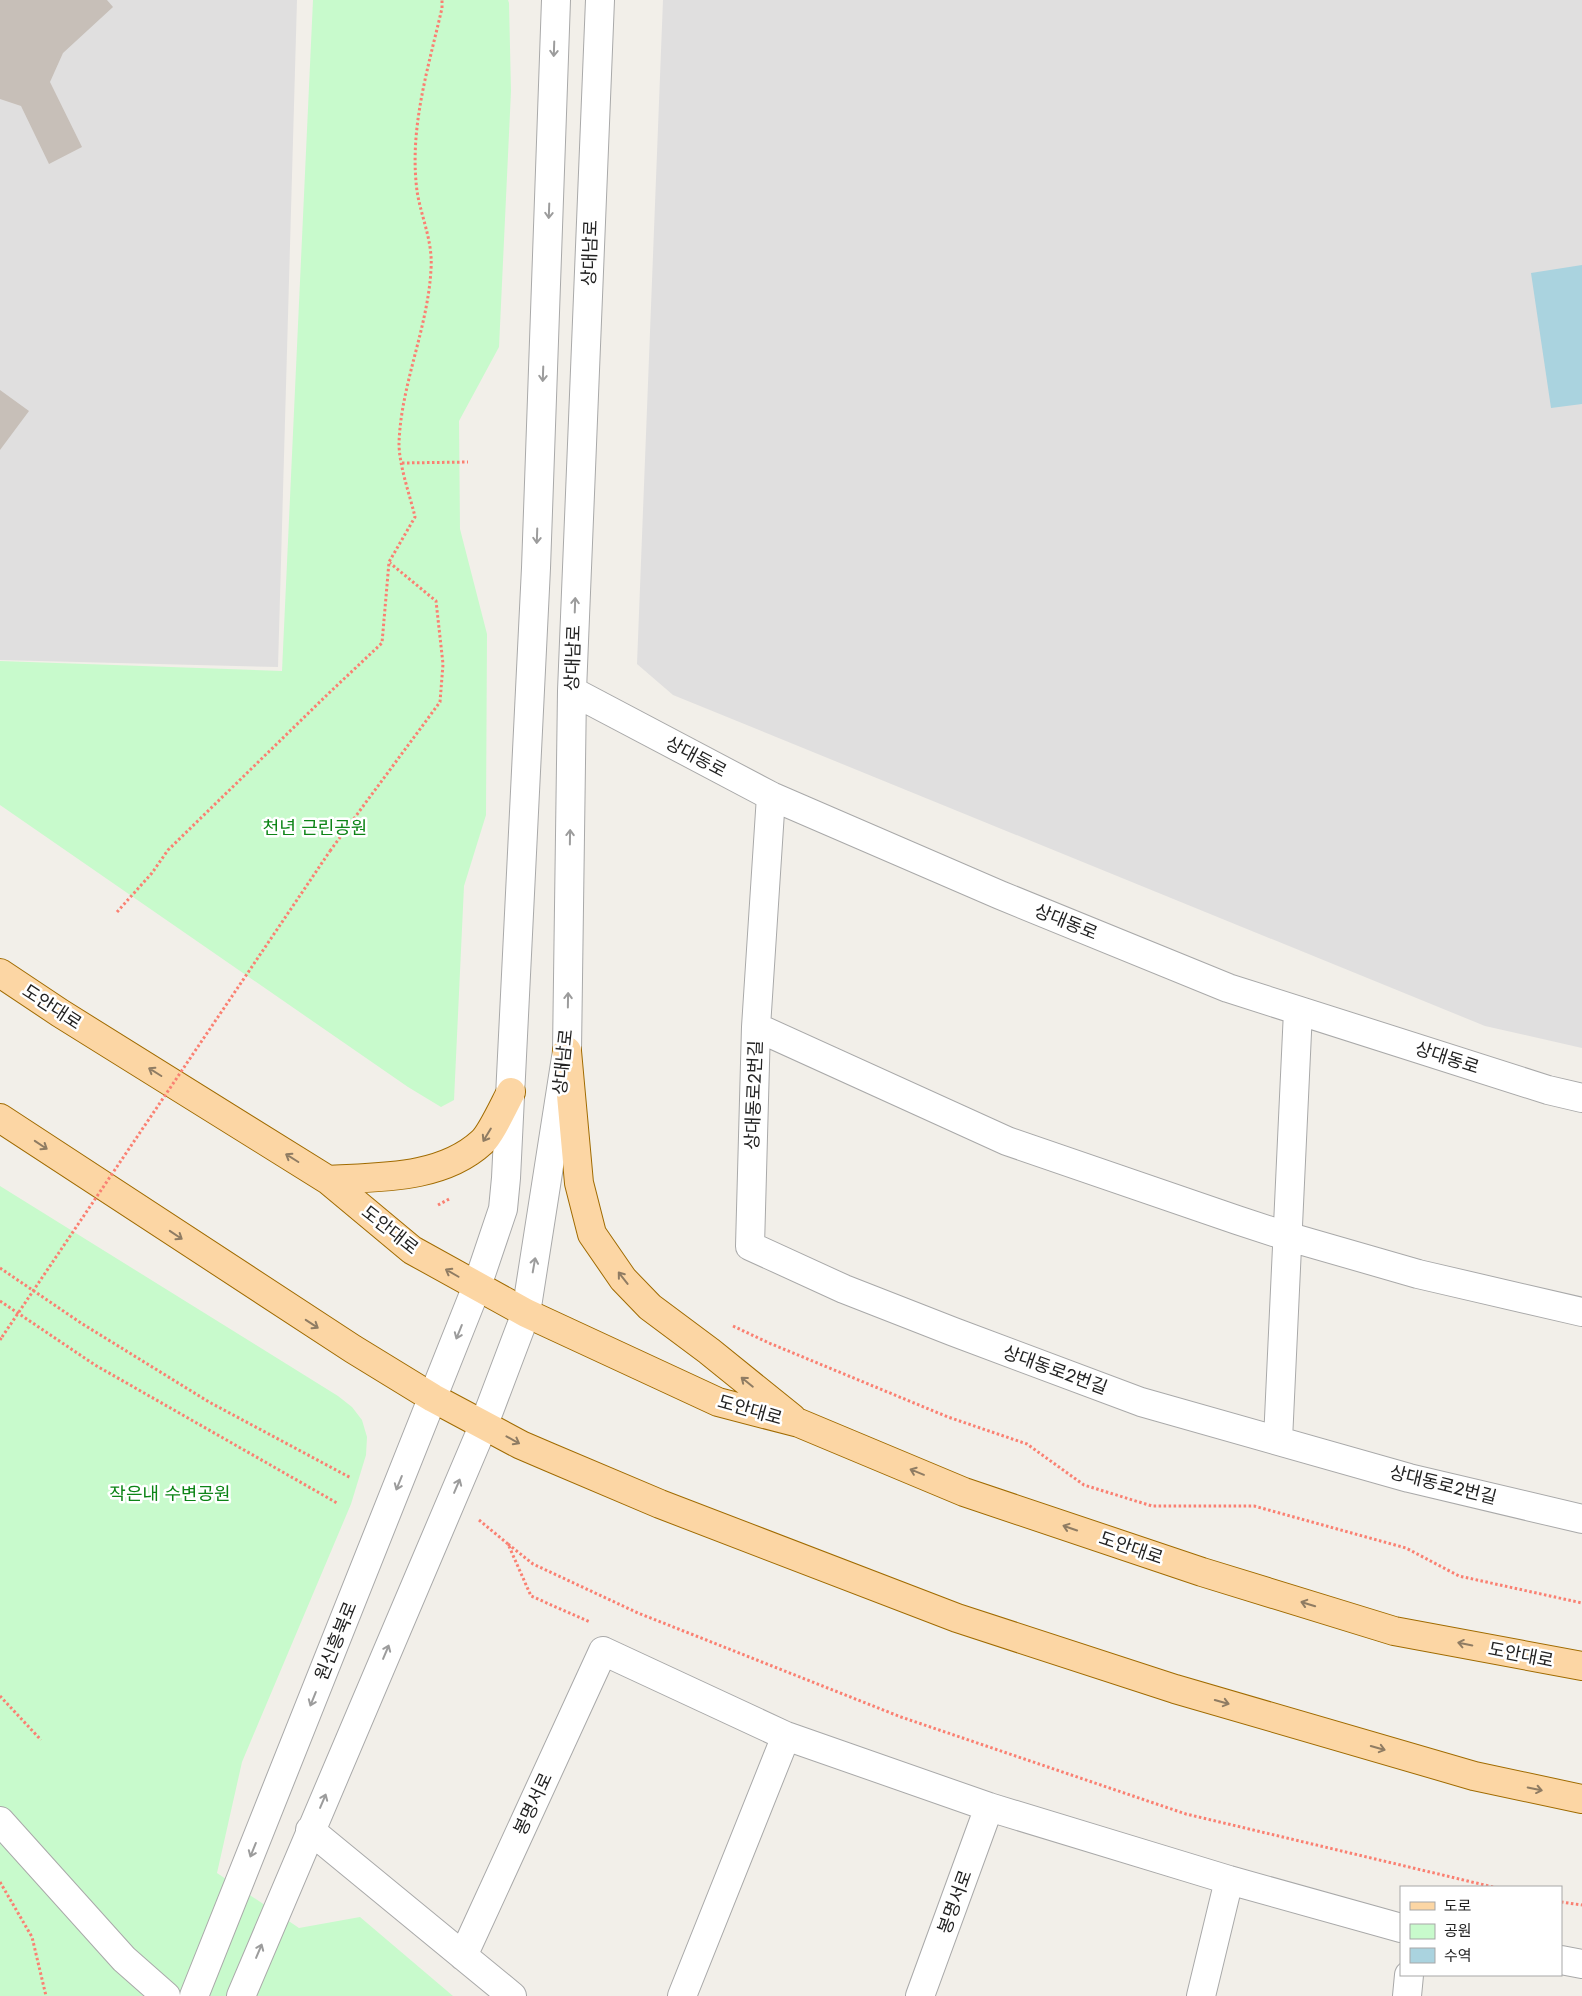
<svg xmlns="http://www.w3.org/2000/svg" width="1582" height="1996" font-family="Jost,'Noto Sans KR',sans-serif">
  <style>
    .residential { fill: #e0dfdf }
    .park { fill: #c8facc }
    .water { fill: #aad3df }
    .building { fill: #c7bfb8 }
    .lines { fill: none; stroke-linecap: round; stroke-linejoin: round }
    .minor-casing { stroke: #a9a9a9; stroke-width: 30 }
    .major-casing { stroke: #a06b00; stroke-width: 30 }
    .path { stroke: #fa8072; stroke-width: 3; stroke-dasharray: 2.5 2.5; stroke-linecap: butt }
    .minor { stroke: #fff; stroke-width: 28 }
    .major { stroke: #fcd6a4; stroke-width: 28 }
    .path-bridge { stroke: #fa8072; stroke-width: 3; stroke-dasharray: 2.5 2.5; stroke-linecap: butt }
    .oneway { stroke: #9c9c9c }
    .oneway2 { stroke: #8f7c63 }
    .labels { text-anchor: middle; stroke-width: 5; stroke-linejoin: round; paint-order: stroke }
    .street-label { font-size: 18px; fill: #222; stroke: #fff }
    .park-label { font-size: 18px; fill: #0c8416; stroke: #fff }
  </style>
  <rect width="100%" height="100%" fill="#f2efe9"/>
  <path class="residential" d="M0,0H297L278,667L0,660Z
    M663,0H1582V1048L1485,1026L673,695L637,664Z"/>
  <path class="park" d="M313,0H508L509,3L511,91L499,347L459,421L460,529L487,634L486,815L464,886L454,1100L441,1107L408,1087L0,805V661L282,671Z
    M0,1186L338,1396L352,1407L362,1420L367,1437L366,1455L351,1504L242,1762L217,1873L299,1928L360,1917L453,1996H0Z"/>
  <path class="water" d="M1582,265V404L1551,408L1531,273Z"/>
  <path class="building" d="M0,0H107L113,7L63,53L50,82L82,147L49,164L21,106L0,99Z
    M0,390L29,411L0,450Z"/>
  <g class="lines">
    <defs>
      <path id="minor" d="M572,691L771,796L1000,895L1228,988L1548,1090L1582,1098
        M771,796L756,1027L750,1246L844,1289L954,1332L1141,1402L1409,1478L1582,1519
        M756,1027L1007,1141L1237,1220L1286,1236L1418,1274L1582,1312
        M1278,1440L1298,1011
        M0,1821L124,1959L166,1996
        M310,1830L512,1996
        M463,1956L603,1651L786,1736L989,1807L1229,1880L1401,1928
        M1561,1960L1582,1964
        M194,1996L477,1286L503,1209L506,1178L536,568L556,0
        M241,1996L484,1424L526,1313L567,1051L572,691L600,0
        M682,1996L786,1736
        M920,1996L989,1807
        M1201,1996L1229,1880
        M1407,1996L1409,1975"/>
      <path id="major" d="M0,973L60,1013L328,1180L412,1250L526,1313L718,1402L799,1423L964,1492L1202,1572L1394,1631L1582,1666
        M567,1051L579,1183L592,1234L623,1279L650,1307L709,1351L792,1418
        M0,1118L353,1349L433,1398L521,1445L549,1457L660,1504L957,1618L1175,1689L1474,1776L1582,1799
        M328,1180C380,1177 442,1179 482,1142C491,1134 504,1105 511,1092"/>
    </defs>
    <use href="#minor" class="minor-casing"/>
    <use href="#major" class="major-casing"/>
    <path class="path" d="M402,463L468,462
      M330,851L440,702L443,664L436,601L390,563
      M117,912L152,873L168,850L329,693L382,643L389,562L415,517C410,495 399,466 399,443C401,384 428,328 431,269C433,241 421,217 417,191C409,128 428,69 442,8V0
      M438,1205L451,1198
      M0,1268L81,1323L209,1402L351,1478
      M0,1301L95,1365L337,1503
      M733,1326L769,1343L948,1417L1027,1444L1084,1485L1152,1506H1254L1406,1548L1459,1576L1582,1603
      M0,1340L2,1337
      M479,1520L508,1544L531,1596L590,1622
      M508,1544L533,1564L638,1613L901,1717L1186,1814L1493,1887
      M0,1696L41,1740
      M0,1882L32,1937L46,1996
      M1561,1902L1582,1905"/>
    <use href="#minor" class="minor"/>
    <use href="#major" class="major"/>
    <path class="path-bridge" d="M2,1337L330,851"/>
  </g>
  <defs><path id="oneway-shaft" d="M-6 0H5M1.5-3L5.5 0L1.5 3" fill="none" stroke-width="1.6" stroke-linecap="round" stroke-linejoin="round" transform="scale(1.25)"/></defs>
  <g class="oneway">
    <use href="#oneway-shaft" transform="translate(554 49) rotate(92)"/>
    <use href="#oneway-shaft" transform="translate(549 211) rotate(92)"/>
    <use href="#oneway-shaft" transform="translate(543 374) rotate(92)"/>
    <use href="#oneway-shaft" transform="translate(537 536) rotate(92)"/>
    <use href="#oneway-shaft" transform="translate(575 605) rotate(-88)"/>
    <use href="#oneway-shaft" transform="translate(570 837) rotate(-89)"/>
    <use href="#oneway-shaft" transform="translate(568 1000) rotate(-89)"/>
    <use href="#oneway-shaft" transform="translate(534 1265) rotate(-80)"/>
    <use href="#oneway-shaft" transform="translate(459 1332) rotate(112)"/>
    <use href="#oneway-shaft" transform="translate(399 1483) rotate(112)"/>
    <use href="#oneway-shaft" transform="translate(457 1486) rotate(-67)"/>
    <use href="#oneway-shaft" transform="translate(386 1652) rotate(-67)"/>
    <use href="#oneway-shaft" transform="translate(313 1699) rotate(112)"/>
    <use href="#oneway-shaft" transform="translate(323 1801) rotate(-67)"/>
    <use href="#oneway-shaft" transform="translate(253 1850) rotate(112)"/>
    <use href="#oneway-shaft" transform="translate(259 1951) rotate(-67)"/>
  </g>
  <g class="oneway2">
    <use href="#oneway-shaft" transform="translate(155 1072) rotate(-148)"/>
    <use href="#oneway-shaft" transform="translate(487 1135) rotate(121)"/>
    <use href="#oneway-shaft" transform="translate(41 1145) rotate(34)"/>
    <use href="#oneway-shaft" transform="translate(292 1158) rotate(-148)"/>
    <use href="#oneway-shaft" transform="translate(176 1235) rotate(34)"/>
    <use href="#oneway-shaft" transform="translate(452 1273) rotate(-150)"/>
    <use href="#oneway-shaft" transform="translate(623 1278) rotate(-128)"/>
    <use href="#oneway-shaft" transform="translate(312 1324) rotate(33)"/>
    <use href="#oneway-shaft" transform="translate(747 1382) rotate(-141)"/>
    <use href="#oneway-shaft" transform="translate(513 1440) rotate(29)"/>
    <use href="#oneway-shaft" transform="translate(917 1472) rotate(-158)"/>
    <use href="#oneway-shaft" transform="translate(1070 1528) rotate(-161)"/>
    <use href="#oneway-shaft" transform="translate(1308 1604) rotate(-163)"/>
    <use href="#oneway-shaft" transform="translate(1465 1644) rotate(-169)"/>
    <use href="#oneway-shaft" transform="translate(1222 1702) rotate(16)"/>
    <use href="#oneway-shaft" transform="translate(1378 1748) rotate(16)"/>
    <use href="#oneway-shaft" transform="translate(1535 1789) rotate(12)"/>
  </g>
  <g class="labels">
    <g class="street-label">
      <text transform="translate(590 253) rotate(-88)" y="6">상대남로</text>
      <text transform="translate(573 658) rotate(-88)" y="6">상대남로</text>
      <text transform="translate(696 757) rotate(28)" y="6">상대동로</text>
      <text transform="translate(1066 922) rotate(22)" y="6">상대동로</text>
      <text transform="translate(52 1007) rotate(33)" y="6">도안대로</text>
      <text transform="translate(1447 1058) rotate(18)" y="6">상대동로</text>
      <text transform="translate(563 1062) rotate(-84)" y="6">상대남로</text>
      <text transform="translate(754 1095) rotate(-88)" y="6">상대동로2번길</text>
      <text transform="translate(390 1230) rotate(38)" y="6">도안대로</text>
      <text transform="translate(1055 1370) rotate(20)" y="6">상대동로2번길</text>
      <text transform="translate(750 1410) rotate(16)" y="6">도안대로</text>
      <text transform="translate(1443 1485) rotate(14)" y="6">상대동로2번길</text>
      <text transform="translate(1131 1548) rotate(19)" y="6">도안대로</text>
      <text transform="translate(336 1641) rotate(-68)" y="6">원신흥북로</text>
      <text transform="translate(1521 1655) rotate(11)" y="6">도안대로</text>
      <text transform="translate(533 1804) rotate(-65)" y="6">봉명서로</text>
      <text transform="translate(955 1902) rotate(-70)" y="6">봉명서로</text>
    </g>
    <g class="park-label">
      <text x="315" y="834">천년 근린공원</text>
      <text x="170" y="1500">작은내 수변공원</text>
    </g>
  </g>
  <rect x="1400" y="1886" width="162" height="90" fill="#ffffff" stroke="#a7a7a7"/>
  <rect x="1410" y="1902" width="25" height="8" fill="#fcd6a4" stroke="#a7a7a7"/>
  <text x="1444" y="1911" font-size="15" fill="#222222">도로</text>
  <rect x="1410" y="1924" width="25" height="15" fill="#c8facc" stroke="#a7a7a7"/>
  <text x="1444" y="1936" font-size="15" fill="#222222">공원</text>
  <rect x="1410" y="1948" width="25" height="15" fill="#aad3df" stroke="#a7a7a7"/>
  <text x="1444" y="1961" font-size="15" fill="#222222">수역</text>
</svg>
